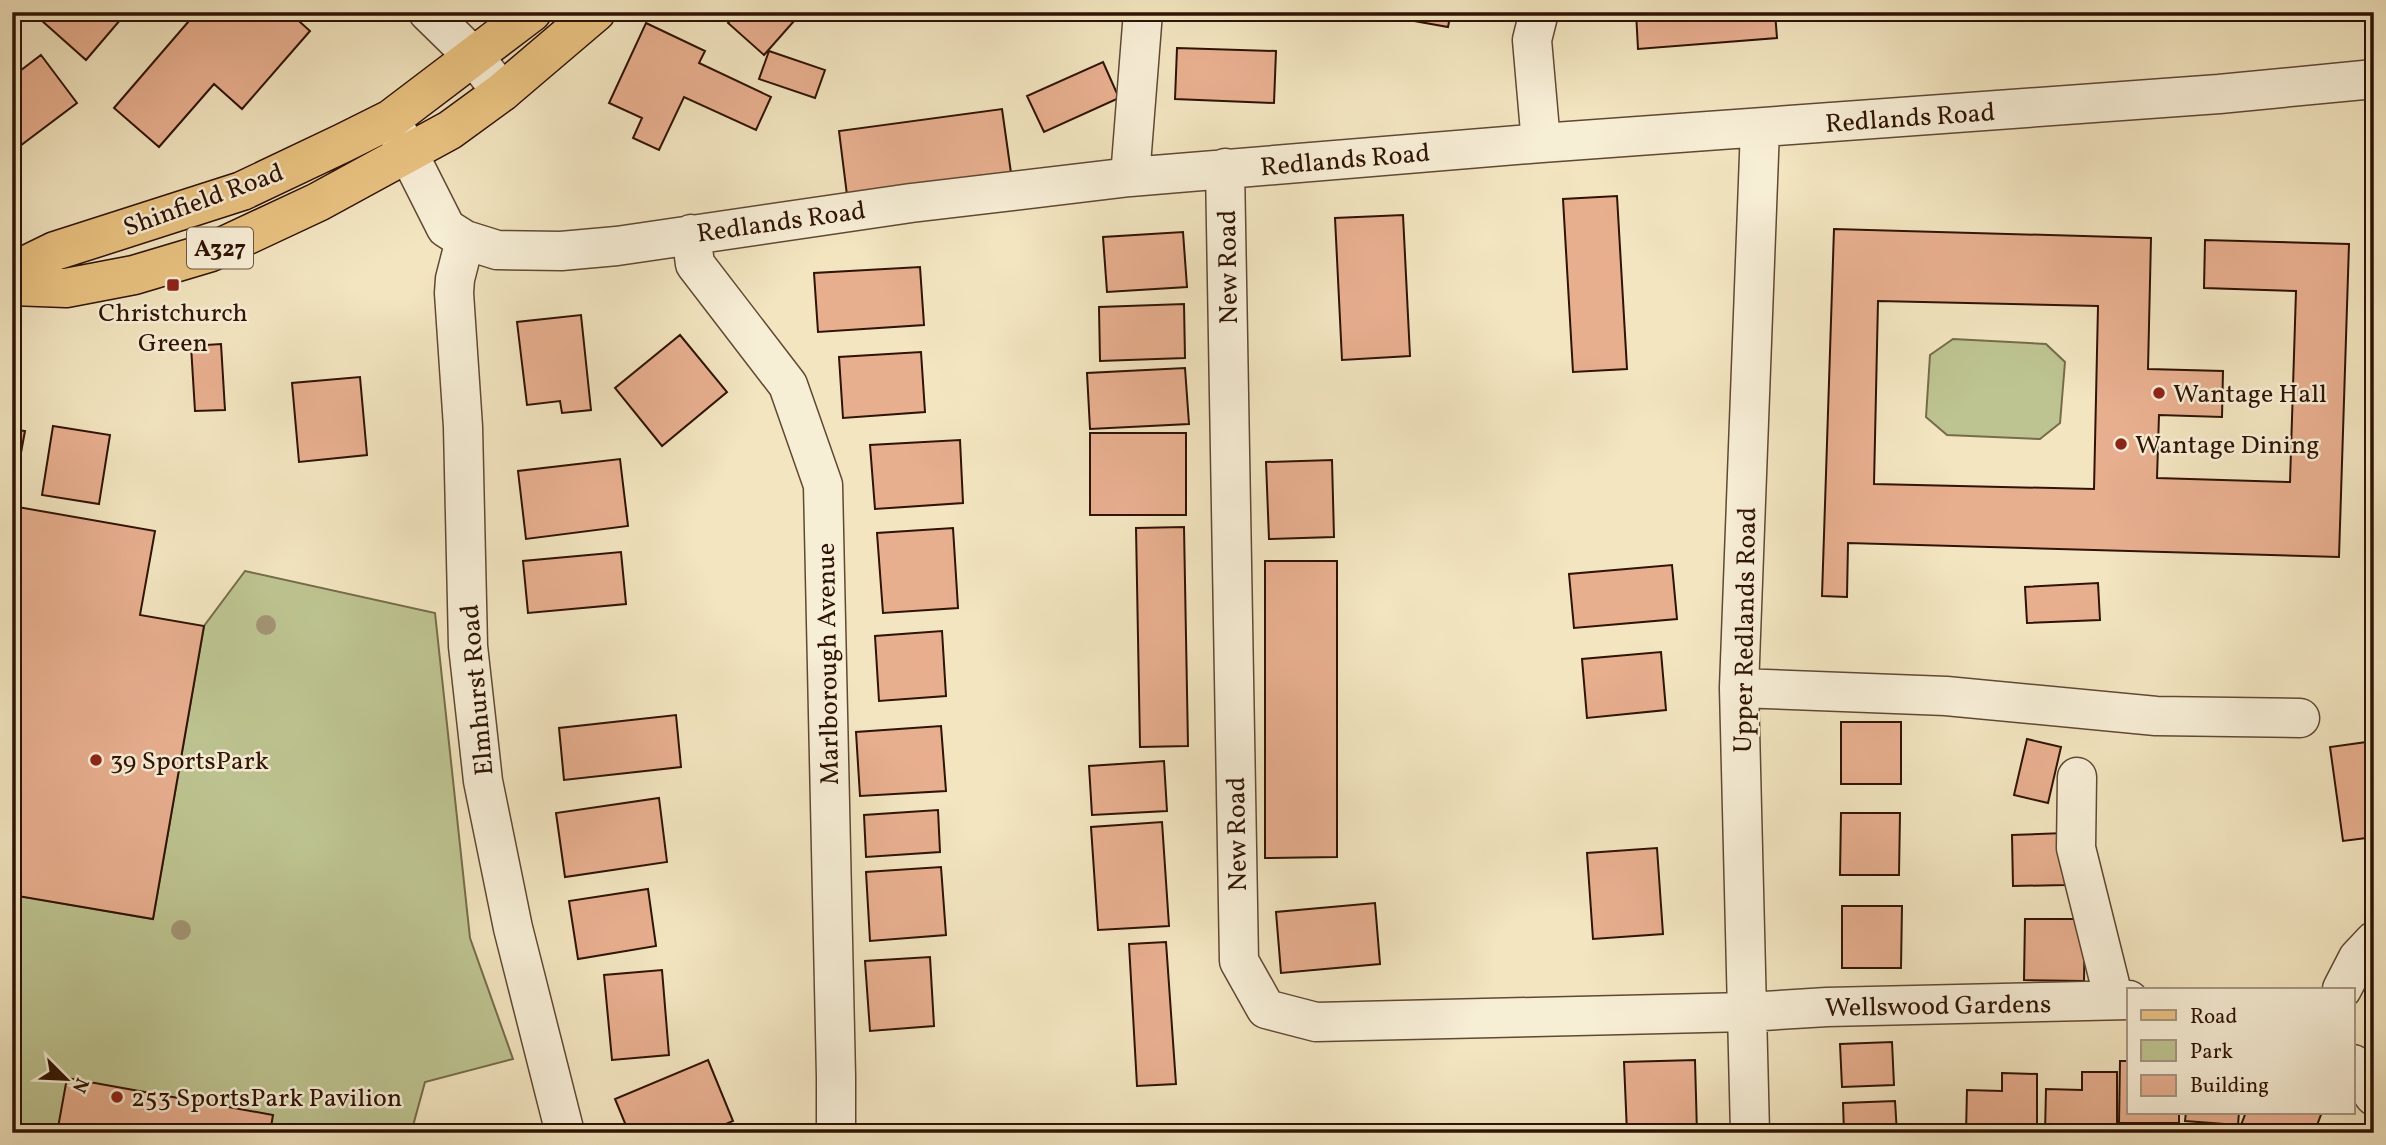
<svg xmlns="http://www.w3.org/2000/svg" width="2386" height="1145" font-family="Vollkorn,serif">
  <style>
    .green { fill: #bdc491; stroke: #766c4a; stroke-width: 2 }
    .building { fill: #e8af8f; stroke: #2f1304; stroke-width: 2; fill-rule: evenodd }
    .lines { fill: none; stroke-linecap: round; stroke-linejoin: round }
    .minor-casing { stroke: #604833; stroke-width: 41 }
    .major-casing { stroke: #2f1304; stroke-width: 41 }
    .minor { stroke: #f7eed6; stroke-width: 38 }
    .major { stroke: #e9c280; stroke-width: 38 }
    .tree { fill: #a29474 }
    .poi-dot { fill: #8f2418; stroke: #f7eed6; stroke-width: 2.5 }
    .labels { text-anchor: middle; stroke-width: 5; stroke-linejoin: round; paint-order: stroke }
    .shield { fill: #f7eed6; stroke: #6b5543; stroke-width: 2 }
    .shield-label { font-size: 24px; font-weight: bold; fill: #2f1304 }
    .street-label { font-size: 26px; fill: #2f1304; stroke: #f7eed6 }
    .poi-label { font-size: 26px; fill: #2f1304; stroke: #f7eed6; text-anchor: start }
  </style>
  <rect width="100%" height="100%" fill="#f2e5c0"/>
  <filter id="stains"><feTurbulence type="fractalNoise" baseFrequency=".00286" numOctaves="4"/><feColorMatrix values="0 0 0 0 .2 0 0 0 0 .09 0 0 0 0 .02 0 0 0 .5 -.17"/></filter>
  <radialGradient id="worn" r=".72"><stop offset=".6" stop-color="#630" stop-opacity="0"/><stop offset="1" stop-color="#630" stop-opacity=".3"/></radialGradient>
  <path class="green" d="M1953,339L2046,344L2065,362L2060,423L2040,439L1947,435L1926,417L1930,355Z
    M245,571L435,613L470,938L513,1059L425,1082L411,1133H12V895L153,919L204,626Z"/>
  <path class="building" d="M32,12H127L86,60Z
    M193,12H289L310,31L242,109L214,84L159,147L114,108L195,14Z
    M737,12H802L764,55L728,23Z
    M1364,12H1451L1448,27Z
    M1636,12H1775L1777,38L1638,49Z
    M646,23L705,51L699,63L771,97L756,130L684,97L659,150L633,138L642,118L609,103Z
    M1177,48L1276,51L1274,103L1175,99Z
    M769,51L825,70L815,98L759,79Z
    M41,55L77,103L12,152V77Z
    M1103,62L1119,98L1044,132L1027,96Z
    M1002,109L1011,173L847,195L839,131Z
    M1617,196L1627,369L1573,372L1563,199Z
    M1403,215L1410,356L1342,360L1335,218Z
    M1834,229L2151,238L2148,369L2223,371L2222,417L2159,415L2157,478L2290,482L2296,291L2204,288L2205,240L2349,244L2339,557L1848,543L1847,597L1822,596ZM1878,301L2098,306L2094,489L1874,484Z
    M1183,232L1187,287L1107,292L1103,237Z
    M920,267L924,325L818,332L814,273Z
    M1184,304L1185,358L1100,361L1099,307Z
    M581,315L591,410L562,413L560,401L527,405L517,322Z
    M680,335L727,392L662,446L615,388Z
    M221,344L225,410L195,411L191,346Z
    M921,352L925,412L843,418L839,357Z
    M1185,368L1189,424L1090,429L1087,373Z
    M360,377L367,455L299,462L292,383Z
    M53,426L110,435L99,504L42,495Z
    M12,429L25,431L12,501Z
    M1090,433H1186V515H1090Z
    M960,440L963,503L875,509L870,445Z
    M620,459L628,526L526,539L518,471Z
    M1332,460L1334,537L1269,539L1266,462Z
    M12,506L155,531L140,615L204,626L153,919L12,895Z
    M1184,527L1188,746L1140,747L1136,528Z
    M953,528L958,608L883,613L877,533Z
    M621,552L626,604L528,613L523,561Z
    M1265,561H1337V857L1265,858Z
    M1672,565L1677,619L1574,628L1569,574Z
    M2098,583L2100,620L2027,623L2025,587Z
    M942,631L946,696L879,701L875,636Z
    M1661,652L1666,710L1587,718L1582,659Z
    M676,715L681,767L564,780L559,728Z
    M1841,722H1901V784H1841Z
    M941,726L946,791L860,796L856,732Z
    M2027,739L2061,747L2048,803L2014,795Z
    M2374,741V837L2343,841L2330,747Z
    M1164,761L1167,811L1092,815L1089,766Z
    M659,798L667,862L565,877L556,813Z
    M938,810L940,852L866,857L864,815Z
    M1841,813H1900L1899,875H1840Z
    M1162,822L1169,926L1098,930L1091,827Z
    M2064,833L2065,885L2013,886L2012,835Z
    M1657,848L1663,934L1593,939L1587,853Z
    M941,867L946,935L870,941L866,872Z
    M648,889L656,946L578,959L569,901Z
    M1375,903L1380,964L1281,973L1276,912Z
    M1842,906H1902L1901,968H1842Z
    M2025,919H2085L2084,981L2024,980Z
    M1166,942L1176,1084L1137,1086L1129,944Z
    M930,957L934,1026L870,1031L865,961Z
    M662,970L669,1055L612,1060L604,975Z
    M1892,1042L1894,1085L1842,1087L1840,1044Z
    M708,1060L733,1121L705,1133H629L615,1099Z
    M1695,1060L1697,1133H1627L1624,1062Z
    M2120,1061H2129V1112H2179V1123H2119Z
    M2082,1072H2117V1133H2045L2046,1089L2082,1090Z
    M2002,1073L2037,1074V1133H1966L1967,1090L2002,1091Z
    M67,1078L273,1115L270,1133H57Z
    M1895,1101L1897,1133H1844L1843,1103Z
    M2186,1112H2239L2238,1125L2185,1121Z
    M2246,1112H2322L2314,1133H2238Z"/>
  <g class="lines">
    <defs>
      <path id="minor" d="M428,12L474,57L502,92
        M1539,12L1532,40L1541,143
        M393,123L446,228L465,240L497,250L561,251L617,246L911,203L1130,177L1541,143L2219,94L2374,79
        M1225,168L1239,961L1266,1009L1316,1022L1747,1012L1827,1007L2129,1000
        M1130,177L1143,12
        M691,234L695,264L788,385L823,485L836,1077V1133
        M465,240L455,279L454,293L463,427L468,646L483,781L513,928L565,1133
        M1739,688L1946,696L2156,716L2300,718
        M2077,777L2076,848L2114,1000
        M2342,989L2358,958L2374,941
        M2353,1064L2374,1096
        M1750,1133L1739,688L1760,128"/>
      <path id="major" d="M12,272L55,251L242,191L343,143L391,119L532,12
        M12,286L66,288L134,275L211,252L318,202L450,130L502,92L596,12"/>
    </defs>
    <use href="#minor" class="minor-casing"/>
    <use href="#major" class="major-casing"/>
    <use href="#minor" class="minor"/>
    <use href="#major" class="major"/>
  </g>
  <g class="tree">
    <circle cx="266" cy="625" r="10"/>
    <circle cx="181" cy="930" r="10"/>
  </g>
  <g class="poi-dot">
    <rect x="166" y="278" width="14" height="14" rx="3.5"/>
    <circle cx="2159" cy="393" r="7"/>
    <circle cx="2121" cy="444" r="7"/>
    <circle cx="96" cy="760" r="7"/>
    <circle cx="117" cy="1097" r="7"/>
  </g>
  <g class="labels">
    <rect class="shield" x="187" y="227.5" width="66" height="41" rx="5"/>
    <g class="shield-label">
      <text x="220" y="256">A327</text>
    </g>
    <g class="street-label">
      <text transform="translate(1910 117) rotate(-4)" y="9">Redlands Road</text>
      <text transform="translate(1345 159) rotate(-5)" y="9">Redlands Road</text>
      <text transform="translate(203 199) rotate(-20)" y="9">Shinfield Road</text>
      <text transform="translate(781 221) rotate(-8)" y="9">Redlands Road</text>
      <text transform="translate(1227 267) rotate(-91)" y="9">New Road</text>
      <text transform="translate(1744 630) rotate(-89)" y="9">Upper Redlands Road</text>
      <text transform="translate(827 664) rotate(-91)" y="9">Marlborough Avenue</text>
      <text transform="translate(476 690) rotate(-95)" y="9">Elmhurst Road</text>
      <text transform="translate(1236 834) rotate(-91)" y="9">New Road</text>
      <text transform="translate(1938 1005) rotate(-1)" y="9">Wellswood Gardens</text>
    </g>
    <g class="poi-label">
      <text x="173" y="321" text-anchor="middle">Christchurch<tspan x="173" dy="30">Green</tspan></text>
      <text x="2173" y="402">Wantage Hall</text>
      <text x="2135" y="453">Wantage Dining</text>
      <text x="110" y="769">39 SportsPark</text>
      <text x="131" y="1106">253 SportsPark Pavilion</text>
    </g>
  </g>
  <rect width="2386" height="1145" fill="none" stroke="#f2e5c0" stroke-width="42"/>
  <rect x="14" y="14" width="2358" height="1117" fill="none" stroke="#2f1304" stroke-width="3.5"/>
  <rect x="21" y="21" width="2344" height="1103" fill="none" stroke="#2f1304" stroke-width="2"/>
  <rect x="2127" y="988" width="228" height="126" fill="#f7eed6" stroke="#a79682" stroke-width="2"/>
  <rect x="2141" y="1010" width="35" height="10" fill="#e9c280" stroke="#a79682" stroke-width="2"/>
  <text x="2190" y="1023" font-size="21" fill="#2f1304">Road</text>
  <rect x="2141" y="1040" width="35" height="21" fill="#bdc491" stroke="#a79682" stroke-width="2"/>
  <text x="2190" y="1058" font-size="21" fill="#2f1304">Park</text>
  <rect x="2141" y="1075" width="35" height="21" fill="#e8af8f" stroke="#a79682" stroke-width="2"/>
  <text x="2190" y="1092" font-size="21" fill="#2f1304">Building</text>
  <g transform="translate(66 1079) rotate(114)" stroke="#f7eed6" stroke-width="5" paint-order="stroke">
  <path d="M0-5L12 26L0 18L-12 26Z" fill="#2f1304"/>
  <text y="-10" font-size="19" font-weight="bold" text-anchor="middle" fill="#2f1304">N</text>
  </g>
  <rect width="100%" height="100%" filter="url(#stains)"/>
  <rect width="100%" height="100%" fill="url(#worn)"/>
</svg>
